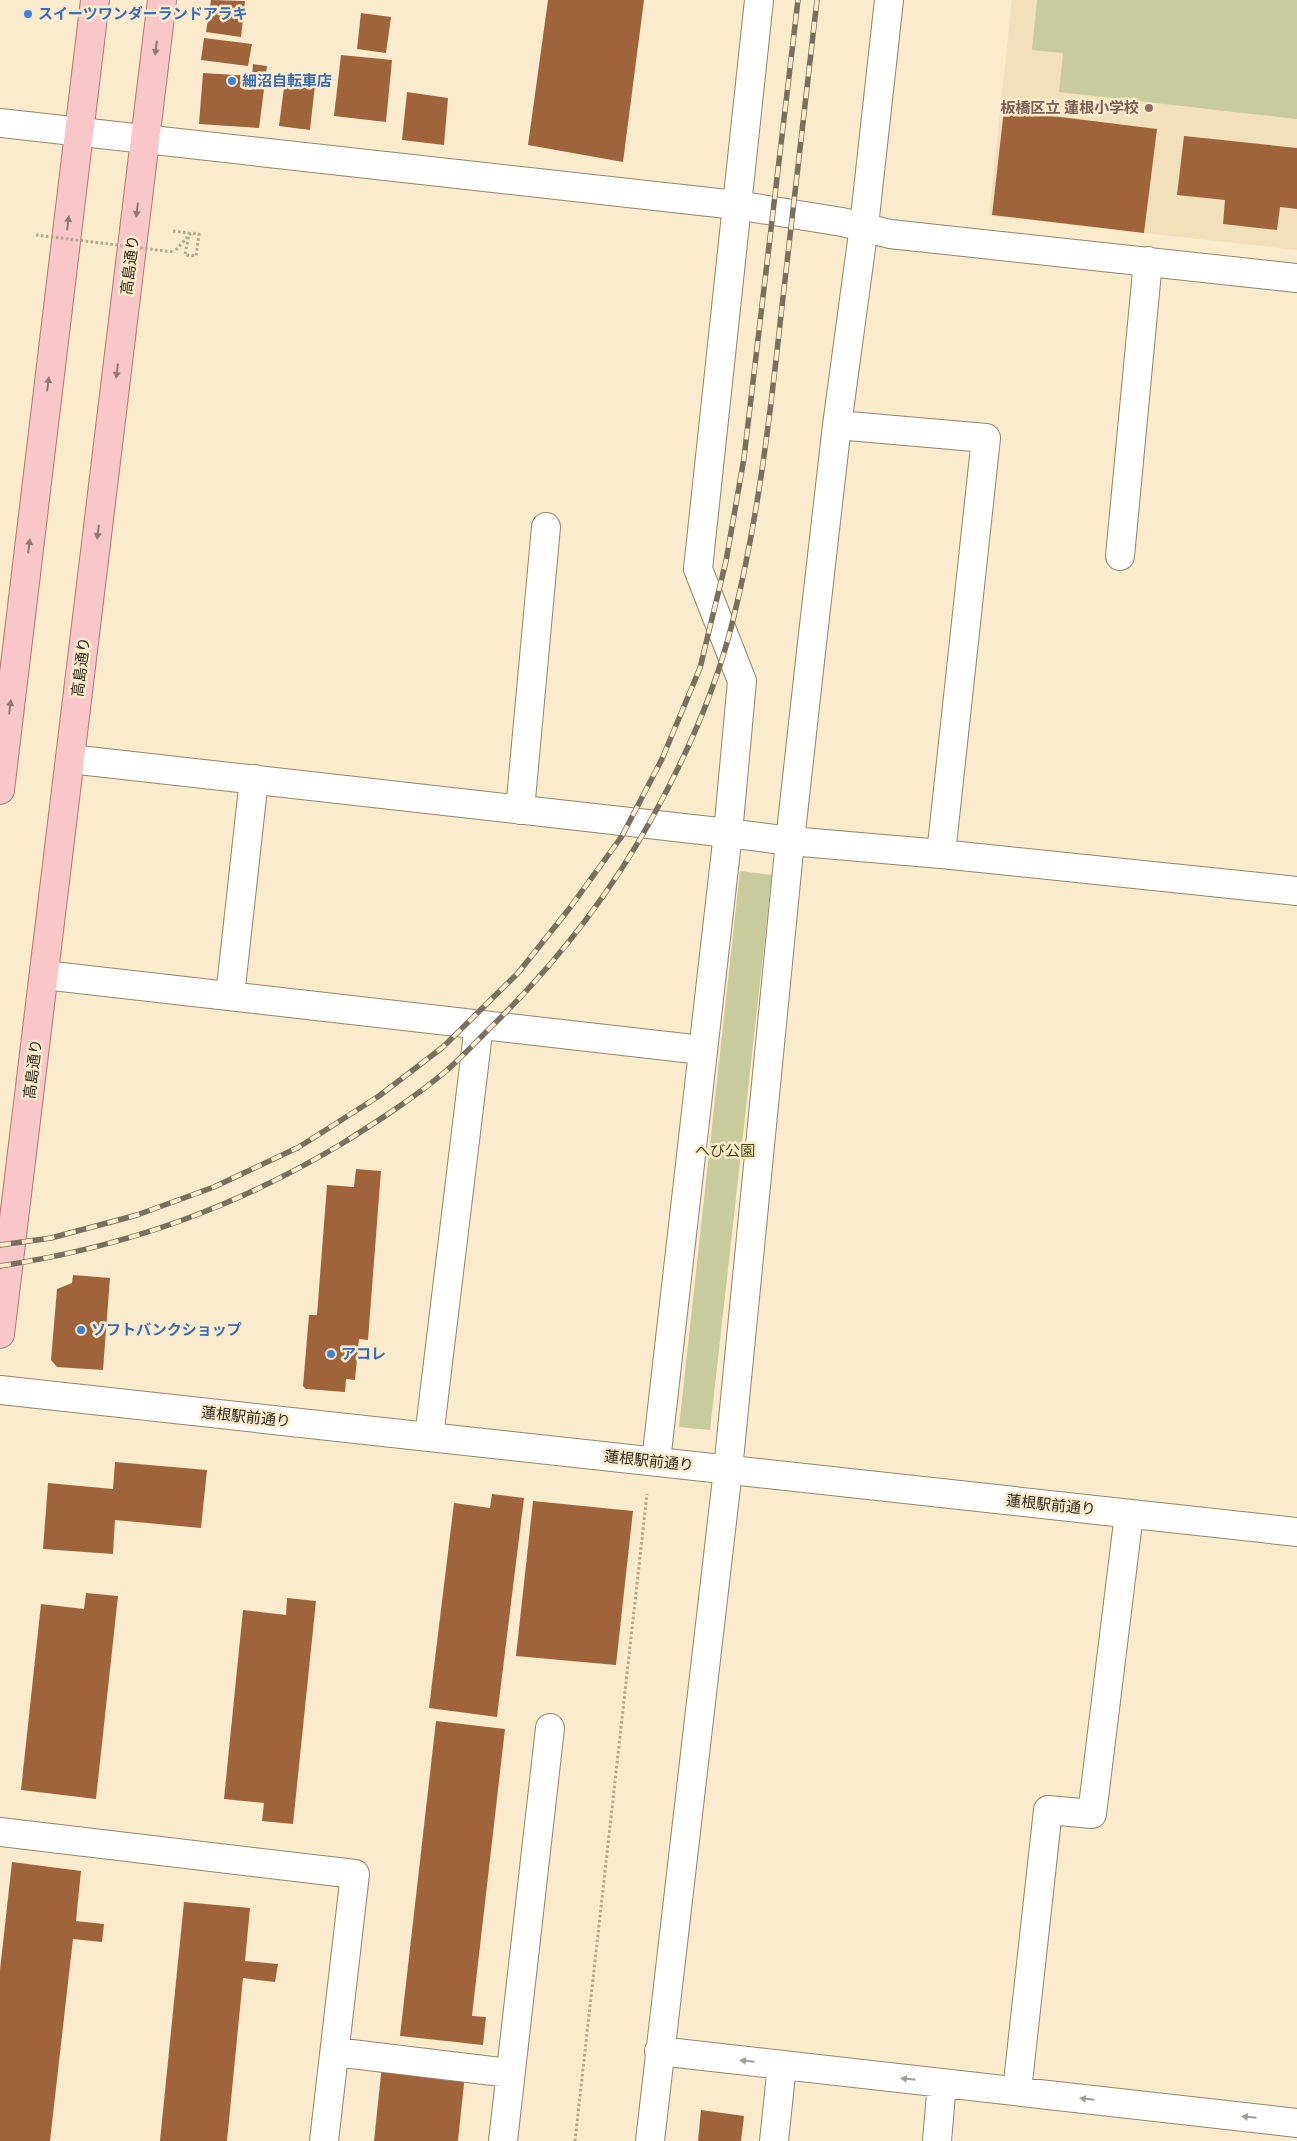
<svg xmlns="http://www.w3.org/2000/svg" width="1297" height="2141" font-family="Roboto,'Noto Sans JP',sans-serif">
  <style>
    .built { fill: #f2e0bb }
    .green { fill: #c8cb9b }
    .building { fill: #9f643c }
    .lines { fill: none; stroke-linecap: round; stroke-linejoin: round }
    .minor-casing { stroke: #938569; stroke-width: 30 }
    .major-casing { stroke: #b07775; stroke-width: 30 }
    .path { stroke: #b2a78f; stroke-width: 3; stroke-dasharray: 2.5 2.5; stroke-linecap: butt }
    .minor { stroke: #fff; stroke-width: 28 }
    .major { stroke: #fac7c8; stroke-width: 28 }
    .rail-casing { stroke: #786f5c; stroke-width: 5.5 }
    .rail { stroke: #faebcc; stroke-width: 4; stroke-dasharray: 11; stroke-linecap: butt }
    .path-bridge { stroke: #b2a78f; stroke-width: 3; stroke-dasharray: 2.5 2.5; stroke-linecap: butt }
    .oneway { fill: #947872 }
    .oneway2 { fill: #a19e99 }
    .shop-dot { fill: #3f7fe0; stroke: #faebcc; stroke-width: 2 }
    .education-dot { fill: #8d6e63; stroke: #faebcc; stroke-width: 2 }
    .labels { text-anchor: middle; stroke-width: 5; stroke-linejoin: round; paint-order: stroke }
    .shop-label { font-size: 15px; font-weight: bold; fill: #366cbe; stroke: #faebcc; text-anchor: start }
    .education-label { font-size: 15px; font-weight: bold; fill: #785e54; stroke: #faebcc; text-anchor: end }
    .street-label { font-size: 15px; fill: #2e281d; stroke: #faebcc }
    .park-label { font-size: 15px; fill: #474810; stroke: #faebcc }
  </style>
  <rect width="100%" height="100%" fill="#faebcc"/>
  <path class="built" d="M1012,0H1297V250L989,216Z"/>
  <path class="green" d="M1037,0H1297V119L1059,92L1063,53L1032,50Z
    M740,871L772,875L710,1430L679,1427Z"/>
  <path class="building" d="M211,0L245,1L241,37L206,32Z
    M548,0H644L623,162L528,145Z
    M361,13L391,17L386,53L357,49Z
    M204,38L252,44L248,66L201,60Z
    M341,55L392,60L386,122L334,116Z
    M253,64L267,66L259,128L199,124L203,73L252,76Z
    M286,72L316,76L310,130L279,126Z
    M407,92L448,98L444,145L402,140Z
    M1004,110L1157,129L1144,233L992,215Z
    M1184,136L1297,148V209L1280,207L1277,230L1223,224L1225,200L1177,195Z
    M356,1169L381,1171L368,1340L359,1339L355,1380L346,1379L345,1392L306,1389L303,1386L309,1315H317L327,1185L354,1187Z
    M73,1275L110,1278L103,1370L57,1367L51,1360L57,1289L72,1283Z
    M115,1462L207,1470L201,1528L115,1520L113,1554L43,1549L48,1483L113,1489Z
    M492,1494L524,1498L497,1717L429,1708L454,1503L490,1508Z
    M533,1501L633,1511L616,1665L516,1656Z
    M86,1593L118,1596L96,1799L21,1790L41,1604L84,1609Z
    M287,1598L316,1601L293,1824L262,1821L264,1803L224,1799L243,1610L286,1615Z
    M436,1721L505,1729L472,2016L486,2017L483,2045L400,2036Z
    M12,1862L81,1871L76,1921L104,1924L102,1942L73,1939L50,2141H0V1970Z
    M184,1902L250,1908L245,1961L278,1964L275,1982L243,1978L227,2141H160Z
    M382,2065L465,2074L458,2141H374Z
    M701,2110L744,2116L741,2141H698Z"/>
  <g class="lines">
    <defs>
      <path id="minor" d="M0,123L736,205L842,222L890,234L1297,278
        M837,425L986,438L941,854
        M1120,556L1148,261
        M70,759L728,833L790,841L941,854L1297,891
        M520,810L546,527
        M44,975L702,1050
        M230,996L254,779
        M0,1390L1297,1532
        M429,1437L479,1025
        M656,1461L728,833L742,681L698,569L759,0
        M0,1832L355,1874L324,2141
        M659,2051L1297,2123
        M335,2052L510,2073
        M1017,2091L1048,1810L1092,1814L1129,1514
        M503,2141L550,1728
        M650,2141L728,1470L790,841L811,652L837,425L864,226L889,0
        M774,2141L782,2065
        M937,2141L942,2083"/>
      <path id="major" d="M0,790L95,0
        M0,1334L162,0"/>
    </defs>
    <use href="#minor" class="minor-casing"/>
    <use href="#major" class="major-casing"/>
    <path class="path" d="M173,231L189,233L185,255L196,256L199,234L191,233L174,252
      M575,2141L647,1494"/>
    <use href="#minor" class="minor"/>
    <use href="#major" class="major"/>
    <defs>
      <path id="rail" d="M0,1245L51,1238L137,1215L214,1187L299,1147L379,1096L443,1047L518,973L569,909L622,836L662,759L700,668L726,561L744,458L798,0
        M0,1266C125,1247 235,1208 343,1143C378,1121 414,1098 446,1071C460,1059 474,1044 488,1030C552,968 607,899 651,820C686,757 716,690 733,620C758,520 770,417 781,315C793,210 805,105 817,0"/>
    </defs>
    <use href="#rail" class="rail-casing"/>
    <use href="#rail" class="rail"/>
    <path class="path-bridge" d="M36,235L174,252"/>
  </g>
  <defs><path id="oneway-solid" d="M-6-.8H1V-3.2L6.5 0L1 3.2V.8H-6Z" transform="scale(1.25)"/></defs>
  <g class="oneway">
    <use href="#oneway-solid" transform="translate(156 48) rotate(97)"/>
    <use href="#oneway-solid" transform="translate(137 210) rotate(97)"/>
    <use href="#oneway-solid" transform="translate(68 223) rotate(-83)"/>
    <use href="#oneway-solid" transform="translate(117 371) rotate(97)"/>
    <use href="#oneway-solid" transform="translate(48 384) rotate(-83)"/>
    <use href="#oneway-solid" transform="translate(98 532) rotate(97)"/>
    <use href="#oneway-solid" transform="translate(29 546) rotate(-83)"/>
    <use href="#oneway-solid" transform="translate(10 707) rotate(-83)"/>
  </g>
  <g class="oneway2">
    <use href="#oneway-solid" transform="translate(747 2061) rotate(-174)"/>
    <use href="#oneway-solid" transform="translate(908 2079) rotate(-174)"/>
    <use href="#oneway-solid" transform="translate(1087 2099) rotate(-174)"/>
    <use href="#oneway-solid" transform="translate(1249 2117) rotate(-174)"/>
  </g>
  <g class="shop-dot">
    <circle cx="28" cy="14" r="5"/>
    <circle cx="232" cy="81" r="5"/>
    <circle cx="81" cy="1330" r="5"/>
    <circle cx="331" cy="1354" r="5"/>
  </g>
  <circle class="education-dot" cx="1149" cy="108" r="5"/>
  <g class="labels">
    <g class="shop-label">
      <text x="38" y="19">スイーツワンダーランドアラキ</text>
      <text x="242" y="86">細沼自転車店</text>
      <text x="91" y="1335">ソフトバンクショップ</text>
      <text x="341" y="1359">アコレ</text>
    </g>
    <g class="education-label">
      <text x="1139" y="113">板橋区立 蓮根小学校</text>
    </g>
    <g class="street-label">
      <text transform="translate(130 265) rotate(-83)" y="5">高島通り</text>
      <text transform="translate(81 667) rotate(-83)" y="5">高島通り</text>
      <text transform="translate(33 1069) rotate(-83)" y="5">高島通り</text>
      <text transform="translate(246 1417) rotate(6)" y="5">蓮根駅前通り</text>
      <text transform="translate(649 1461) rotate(6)" y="5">蓮根駅前通り</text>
      <text transform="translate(1051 1505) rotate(6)" y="5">蓮根駅前通り</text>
    </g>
    <g class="park-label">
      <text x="725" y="1156">へび公園</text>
    </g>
  </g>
</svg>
